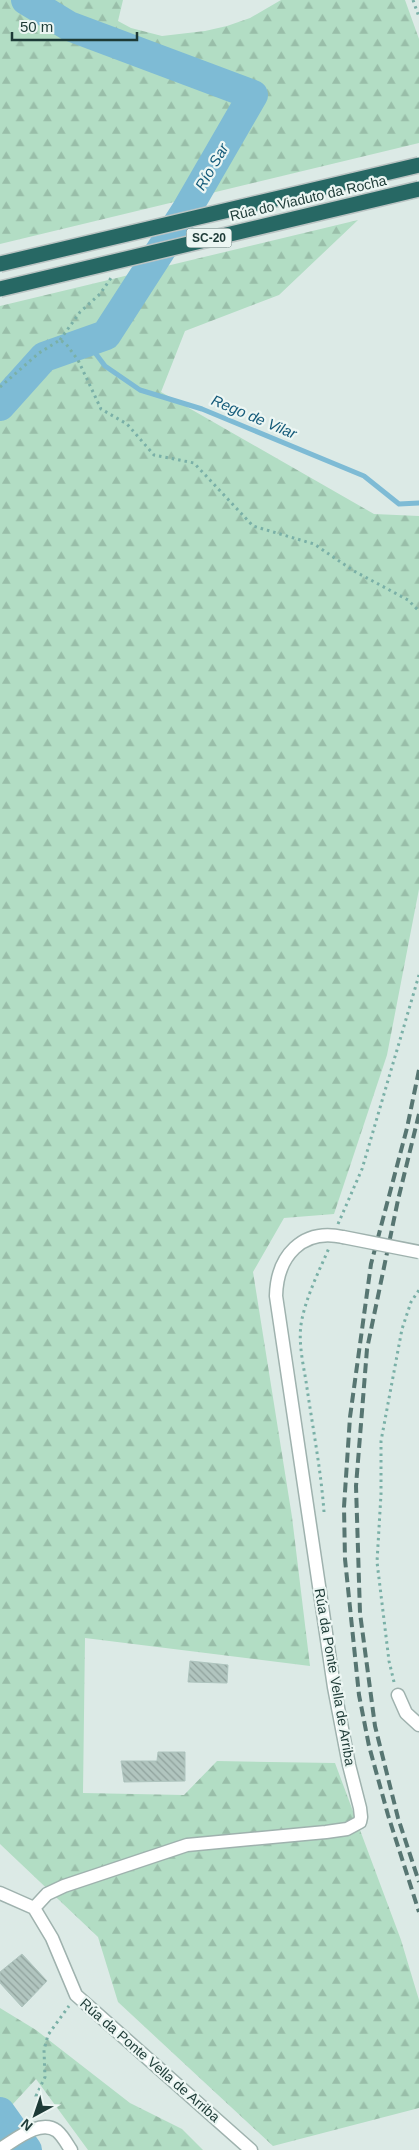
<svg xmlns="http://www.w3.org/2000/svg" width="419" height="2150" font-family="Arial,sans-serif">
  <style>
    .forest { fill: url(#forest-firs) }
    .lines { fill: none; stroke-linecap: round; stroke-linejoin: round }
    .stream { stroke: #7ebbd5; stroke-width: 5 }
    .canal { stroke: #7ebbd5; stroke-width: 18 }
    .river { stroke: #7ebbd5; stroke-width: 30 }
    .building { fill: url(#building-back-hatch); stroke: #aec4be }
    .street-casing { stroke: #9fb2ae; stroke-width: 15 }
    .path { stroke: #7ab0a7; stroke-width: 3; stroke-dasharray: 2.5 4; stroke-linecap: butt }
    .street { stroke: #fff; stroke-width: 12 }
    .rail { stroke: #577672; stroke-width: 4; stroke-dasharray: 10 5; stroke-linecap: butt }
    .street-bridge-casing { stroke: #9fb2ae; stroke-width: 15; stroke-linecap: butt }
    .highway-bridge-casing { stroke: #bbc4c3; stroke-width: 18; stroke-linecap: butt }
    .street-bridge { stroke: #fff; stroke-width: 12 }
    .highway-bridge { stroke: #276864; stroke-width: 15 }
    .labels { text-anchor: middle; stroke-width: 4.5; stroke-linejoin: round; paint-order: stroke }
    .shield { fill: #ecf6f3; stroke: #5b726f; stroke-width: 1 }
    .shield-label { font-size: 12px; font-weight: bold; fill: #1d3a36 }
    .street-label { font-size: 14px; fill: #1d3a36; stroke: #ecf6f3 }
    .water-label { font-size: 15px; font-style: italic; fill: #145a79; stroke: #ecf6f3 }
  </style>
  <defs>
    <pattern id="forest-firs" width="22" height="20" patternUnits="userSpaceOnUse" patternTransform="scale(1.25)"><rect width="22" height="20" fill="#b2ddc4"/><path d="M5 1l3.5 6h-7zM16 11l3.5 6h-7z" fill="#99bea9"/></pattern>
    <pattern id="building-back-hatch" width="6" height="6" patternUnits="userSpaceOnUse" patternTransform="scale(1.25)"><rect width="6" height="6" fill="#b1c5bf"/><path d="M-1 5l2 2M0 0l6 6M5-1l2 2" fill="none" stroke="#8fa19c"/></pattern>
  </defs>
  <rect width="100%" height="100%" fill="#dceae6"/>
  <path class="forest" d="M0,0H123L118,21L131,28L162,36L205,31L227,26L250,18L281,0H405L419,39V143L0,244Z
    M358,220L279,295L185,331L161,392L374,514L419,516V889L387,1055L334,1214L284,1218L253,1272L292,1517L310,1666L85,1638L83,1793L184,1795L217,1761L335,1763L401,1940L419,2000V2108L273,2146L118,2002L98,1937L0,1844V306Z
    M0,2008L36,2030L130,2103L182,2129L203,2150H88L36,2079L0,2118Z"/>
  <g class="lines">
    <path class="stream" d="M87,342L105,366L140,390L202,409L364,476L399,504L419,503"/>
    <path class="canal" d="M0,2133L11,2128"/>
    <path class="river" d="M0,406L44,357L106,335L186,211L253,95L69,26L26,0
      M0,2112L27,2150"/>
  </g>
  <path class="building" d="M190,1661L228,1665L227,1683L188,1682Z
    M158,1752H185V1781L124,1782L121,1761H157Z
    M22,1954L47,1981L22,2007L0,1983V1972Z"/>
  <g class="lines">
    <defs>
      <path id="street" d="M398,1695L406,1713L419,1725
        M0,1893L34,1908L52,1938L76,1995L251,2150
        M34,1908L47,1894L64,1886L187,1845L326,1832L347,1829L360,1822L361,1817L360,1808L349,1765L334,1687L276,1296C277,1256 302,1228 343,1237
        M0,2149C14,2141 40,2118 57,2131C63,2136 67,2144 71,2150"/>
    </defs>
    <use href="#street" class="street-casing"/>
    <path class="path" d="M413,0L419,17
      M60,340L80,312L100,294L111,278
      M0,387L39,353L60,340L66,344L78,360L101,409L127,424L154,455L194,463L253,526L314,544L354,571L408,600L419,611
      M338,1224L362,1169L419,975
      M324,1512C321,1471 313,1429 307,1388C304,1366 297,1342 302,1319C307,1295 319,1271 329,1248
      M394,1682L389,1661L377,1562L381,1494V1441L402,1329L411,1302L419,1290
      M44,2114L36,2096L45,2077L44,2050L48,2035L69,2006"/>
    <use href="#street" class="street"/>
    <path class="rail" d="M419,1070L407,1128L371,1264L350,1417L344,1507L345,1559L359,1695L369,1746L388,1815L419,1912
      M419,1114L398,1200L367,1349L356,1486L360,1613L375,1726L398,1818L419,1882"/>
    <defs>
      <path id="street-bridge" d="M343,1237L419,1252"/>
      <path id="highway-bridge" d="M0,264L419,165
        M0,289L419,189"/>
    </defs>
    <use href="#street-bridge" class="street-bridge-casing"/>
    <use href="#highway-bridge" class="highway-bridge-casing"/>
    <use href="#street-bridge" class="street-bridge"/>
    <use href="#highway-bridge" class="highway-bridge"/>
  </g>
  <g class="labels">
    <rect class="shield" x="186.5" y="228.5" width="45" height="19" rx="4"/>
    <g class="shield-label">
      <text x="209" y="242">SC-20</text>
    </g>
    <g class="street-label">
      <text transform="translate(308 198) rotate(-13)" y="5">Rúa do Viaduto da Rocha</text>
      <text transform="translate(335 1677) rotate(80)" y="5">Rúa da Ponte Vella de Arriba</text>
      <text transform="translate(150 2060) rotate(41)" y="5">Rúa da Ponte Vella de Arriba</text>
    </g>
    <g class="water-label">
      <text transform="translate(212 167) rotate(-60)" y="5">Río Sar</text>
      <text transform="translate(254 417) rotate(23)" y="5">Rego de Vilar</text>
    </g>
  </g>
  <g transform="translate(35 2115) rotate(220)" stroke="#ecf6f3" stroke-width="4" paint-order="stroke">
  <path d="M0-4L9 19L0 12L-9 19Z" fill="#1d3a36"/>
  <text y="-8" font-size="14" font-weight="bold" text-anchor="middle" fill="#1d3a36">N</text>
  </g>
  <path d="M12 32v8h125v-8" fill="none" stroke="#1d3a36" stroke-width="2.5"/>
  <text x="20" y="32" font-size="15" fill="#1d3a36" stroke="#ecf6f3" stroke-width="4" paint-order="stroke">50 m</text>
</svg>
